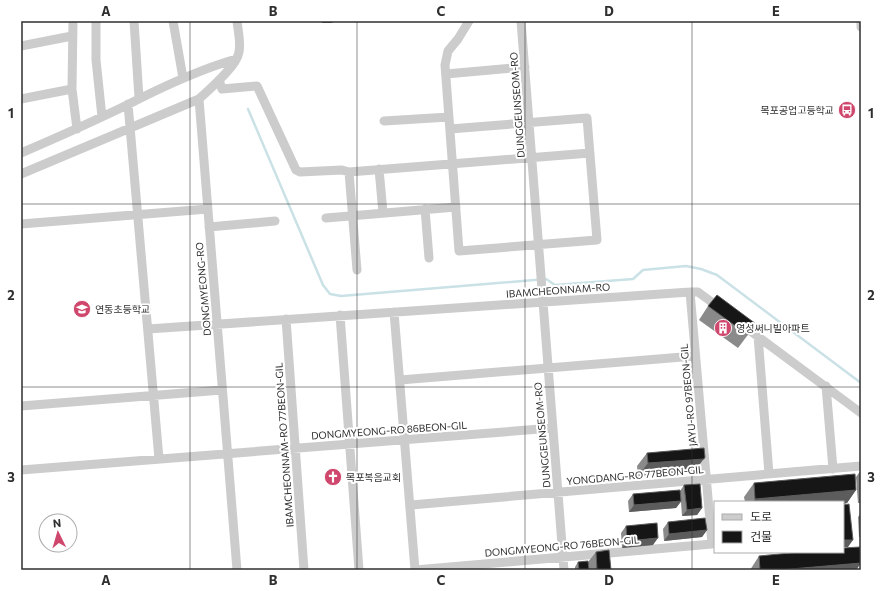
<svg xmlns="http://www.w3.org/2000/svg" width="882" height="591" font-family="Commissioner,'Noto Sans KR',sans-serif">
  <style>
    .lines { fill: none; stroke-linecap: round; stroke-linejoin: round }
    .stream { stroke: #cae1e6; stroke-width: 2.5 }
    .minor { stroke: #ccc; stroke-width: 9 }
    .wall { fill: #8a8a8a }
    .shaded-wall { fill: #5c5c5c }
    .building { fill: #161616; stroke: #5c5c5c }
    .grid { fill: none; stroke: #2f2f2f; stroke-width: 1; stroke-opacity: 0.55 }
    .labels { text-anchor: middle; stroke-width: 4; stroke-linejoin: round; paint-order: stroke }
    .street-label { font-size: 10px; fill: #2f2f2f; stroke: #fff }
    .poi-label { font-size: 10px; fill: #2f2f2f; stroke: #fff; text-anchor: start }
    .neatline { fill: none; stroke: #2f2f2f; stroke-width: 1.5 }
    .grid-label { font-size: 13px; text-anchor: middle; font-weight: bold; fill: #2f2f2f }
  </style>
  <rect width="100%" height="100%" fill="#fff"/>
  <g class="lines">
    <path class="stream" d="M248,109L323,285L330,294L341,296L546,279L555,285L633,279L643,270L686,266L701,269L717,275L861,383"/>
    <path class="minor" d="M73,21L72,89L77,129
      M96,21V60L102,117
      M134,21L139,98
      M173,21L183,78
      M521,21L564,570
      M861,21V27
      M21,46L72,36
      M446,74L525,67
      M219,80L222,89L257,86L296,170L300,172L342,170L349,172L590,153
      M21,99L72,89
      M199,99L237,570
      M128,104L159,459
      M384,121L449,117
      M450,129L587,118L597,240L459,251L445,65L448,51L458,39L469,21
      M21,153C56,138 92,122 127,105C162,87 198,70 236,59
      M379,169L383,213
      M349,172L357,270
      M21,174L199,99C210,89 237,66 239,52C241,42 238,31 237,21
      M425,209L429,258
      M326,218L456,207
      M21,224L208,209
      M209,227L275,221
      M394,312L415,570
      M340,315L359,570
      M286,319L304,570
      M741,324L861,413
      M148,329L690,292H698L721,309
      M758,336L769,474
      M400,380L695,356
      M826,386L833,469
      M21,406L222,390
      M21,470L553,428
      M411,505L861,466
      M415,570L712,544L690,292"/>
  </g>
  <path class="wall" d="M708,306L756,324L738,348L699,320Z
    M647,453L705,457L694,472L638,476L637,466Z
    M861,470V503H858L856,477Z
    M754,483L856,490L847,503L843,504V502H745L744,497Z
    M684,485L702,508L697,515L682,516L681,502L676,508L629,512L628,501L633,494L680,491Z
    M861,513V537H859L858,517Z
    M668,522L707,530L702,537L664,541L663,529Z
    M626,526L653,545L622,548L621,533Z
    M596,552L611,570H575V567L578,562H588Z
    M759,556L861,563L856,570H750Z"/>
  <path class="shaded-wall" d="M323,21H334L332,23H322Z
    M705,457L694,472L638,476L648,463Z
    M856,490L847,503L843,504V502H753L755,499Z
    M681,501L676,508L629,512L634,505Z
    M702,508L697,515L682,516L687,510Z
    M707,530L702,537L664,541L669,534Z
    M658,538L653,545L622,548L627,541Z
    M843,540H853L848,547H843Z
    M861,563L856,570H779Z"/>
  <path class="building" d="M717,295L756,324L748,335L708,306Z
    M704,448L705,457L704,459L648,463L647,453Z
    M855,474L856,490L755,499L754,483Z
    M700,484L702,508L687,510L684,485Z
    M680,490L681,501L634,505L633,494Z
    M849,504L853,540H843V505Z
    M705,518L707,530L669,534L668,522Z
    M657,523L658,538L627,541L626,526Z
    M860,547L861,563L779,570H760L759,556L800,552H843V548Z
    M609,550L611,570H597L596,552Z
    M588,561L589,570H579L578,562Z"/>
  <path class="grid" d="M190,21V570M357,21V570M525,21V570M692,21V570M21,204H861M21,387H861"/>
  <defs>
    <symbol id="bus-disc" viewBox="-11 -11 22 22"><circle r="9.5" fill="#d0476d" stroke="#fff"/><path d="M-5-6H5V4H4V6H2V4H-2V6H-4V4H-5ZM-3.5-4V0h7V-4ZM-3.5 1.2v1.5H-2V1.2ZM2 1.2v1.5H3.5V1.2Z" fill="#fff"/></symbol>
    <symbol id="school-disc" viewBox="-11 -11 22 22"><circle r="9.5" fill="#d0476d" stroke="#fff"/><path d="M0-5L7-2L0 1L-7-2ZM-4 1L0 2.5L4 1V4Q0 6-4 4Z" fill="#fff"/></symbol>
    <symbol id="building-disc" viewBox="-11 -11 22 22"><circle r="9.5" fill="#d0476d" stroke="#fff"/><path d="M-4-6H4V6H1V3H-1V6H-4ZM-2.5-4.3h1.7v1.8h-1.7ZM.8-4.3h1.7v1.8H.8ZM-2.5-1h1.7V.8h-1.7ZM.8-1h1.7V.8H.8Z" fill="#fff"/></symbol>
    <symbol id="church-disc" viewBox="-11 -11 22 22"><circle r="9.5" fill="#d0476d" stroke="#fff"/><path d="M-1.2-6h2.4v3.5h3.3v2.4h-3.3V6h-2.4V-.1h-3.3v-2.4h3.3Z" fill="#fff"/></symbol>
  </defs>
  <g fill-rule="evenodd">
    <use href="#bus-disc" x="837" y="100" width="20" height="20"/>
    <use href="#school-disc" x="72" y="299" width="20" height="20"/>
    <use href="#building-disc" x="713" y="318" width="20" height="20"/>
    <use href="#church-disc" x="323" y="467" width="20" height="20"/>
  </g>
  <g class="labels">
    <g class="street-label">
      <text transform="translate(517 105) rotate(-94)" y="4">DUNGGEUNSEOM-RO</text>
      <text transform="translate(203 289) rotate(-95)" y="4">DONGMYEONG-RO</text>
      <text transform="translate(558 290) rotate(-4)" y="4">IBAMCHEONNAM-RO</text>
      <text transform="translate(688 395) rotate(-95)" y="4">JAYU-RO 97BEON-GIL</text>
      <text transform="translate(389 430) rotate(-4)" y="4">DONGMYEONG-RO 86BEON-GIL</text>
      <text transform="translate(542 435) rotate(-95)" y="4">DUNGGEUNSEOM-RO</text>
      <text transform="translate(284 445) rotate(-94)" y="4">IBAMCHEONNAM-RO 77BEON-GIL</text>
      <text transform="translate(635 475) rotate(-5)" y="4">YONGDANG-RO 77BEON-GIL</text>
      <text transform="translate(562 546) rotate(-5)" y="4">DONGMYEONG-RO 76BEON-GIL</text>
    </g>
    <g class="poi-label">
      <text x="834" y="114" text-anchor="end">목포공업고등학교</text>
      <text x="95" y="313">연동초등학교</text>
      <text x="736" y="332">영성써니빌아파트</text>
      <text x="346" y="481">목포복음교회</text>
    </g>
  </g>
  <rect width="882" height="591" fill="none" stroke="#ffffff" stroke-width="44"/>
  <rect x="714" y="501" width="130" height="52" fill="#ffffff" stroke="#acacac"/>
  <rect x="722" y="514" width="20" height="6" fill="#cccccc" stroke="#acacac"/>
  <text x="750" y="521" font-size="12" fill="#2f2f2f">도로</text>
  <rect x="722" y="531" width="20" height="12" fill="#161616" stroke="#acacac"/>
  <text x="750" y="541" font-size="12" fill="#2f2f2f">건물</text>
  <g transform="translate(58 533) rotate(355)"><circle r="19" fill="#ffffff" stroke="#acacac"/>
  <path d="M0-3L7 15L0 10L-7 15Z" fill="#d0476d"/>
  <text y="-6" font-size="11" font-weight="bold" text-anchor="middle" fill="#2f2f2f">N</text>
  </g>
  <rect x="22" y="22" width="838" height="547" class="neatline"/>
  <g class="grid-label">
    <text x="106" y="16">A</text>
    <text x="273" y="16">B</text>
    <text x="441" y="16">C</text>
    <text x="609" y="16">D</text>
    <text x="776" y="16">E</text>
    <text x="11" y="118">1</text>
    <text x="871" y="118">1</text>
    <text x="11" y="300">2</text>
    <text x="871" y="300">2</text>
    <text x="11" y="482">3</text>
    <text x="871" y="482">3</text>
    <text x="106" y="585">A</text>
    <text x="273" y="585">B</text>
    <text x="441" y="585">C</text>
    <text x="609" y="585">D</text>
    <text x="776" y="585">E</text>
  </g>
</svg>
